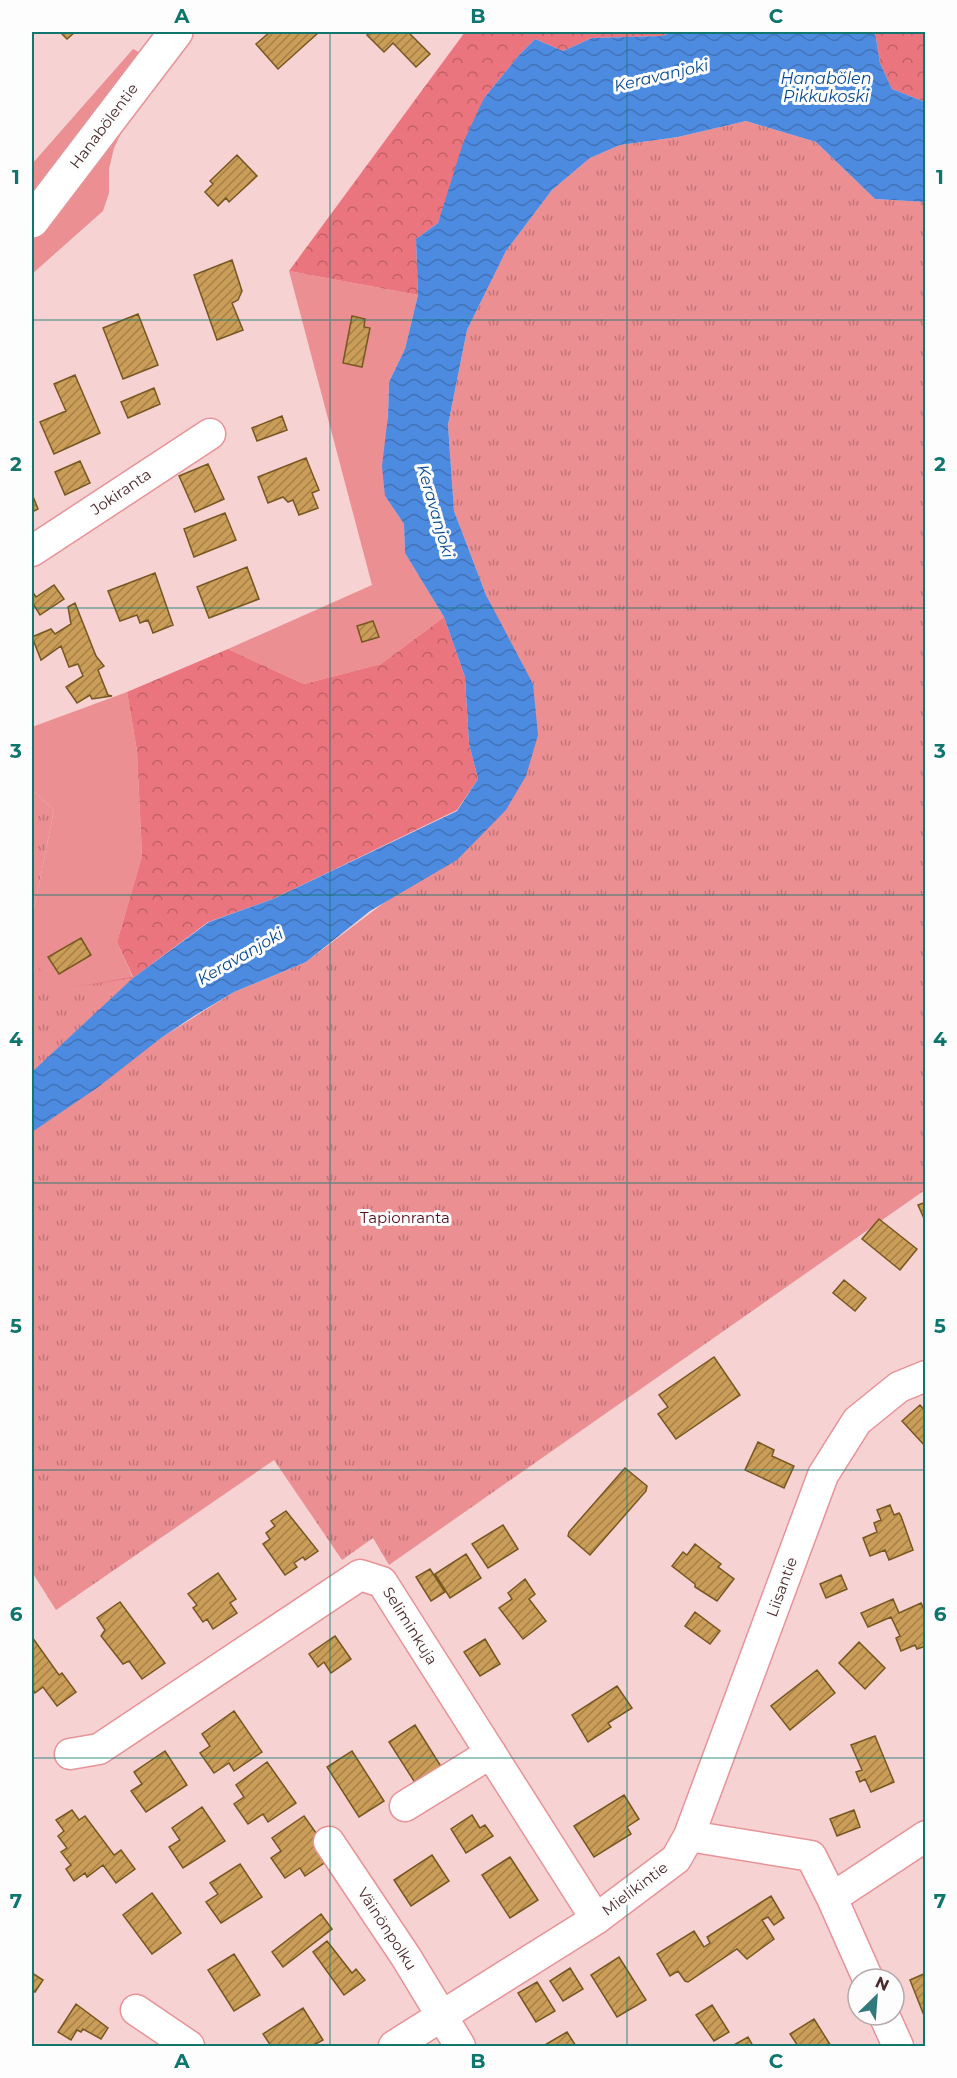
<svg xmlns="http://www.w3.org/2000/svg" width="957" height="2078" font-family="Montserrat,sans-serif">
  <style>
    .grass { fill: #eb8f93 }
    .forest { fill: url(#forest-crowns) }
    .park { fill: url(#park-tufts) }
    .water { fill: url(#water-waves) }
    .building { fill: url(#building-hatch); stroke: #775721; stroke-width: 1.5 }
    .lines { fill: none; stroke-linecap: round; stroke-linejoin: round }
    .street-casing { stroke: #e79397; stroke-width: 33 }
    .secondary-casing { stroke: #e79397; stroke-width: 36 }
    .street { stroke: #fff; stroke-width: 30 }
    .secondary { stroke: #fff; stroke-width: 33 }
    .grid { fill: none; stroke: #0f766e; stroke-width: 1.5; stroke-opacity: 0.55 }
    .labels { text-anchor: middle; stroke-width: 6; stroke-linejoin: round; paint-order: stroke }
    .street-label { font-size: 15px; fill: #4c2a2c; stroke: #fdfdfd }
    .park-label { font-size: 15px; fill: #560b19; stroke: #fdfdfd }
    .water-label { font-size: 16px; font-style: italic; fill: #044793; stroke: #fdfdfd }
    .neatline { fill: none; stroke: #0f766e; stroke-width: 2 }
    .grid-label { font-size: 20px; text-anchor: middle; font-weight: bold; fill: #0f766e }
  </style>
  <defs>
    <pattern id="forest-crowns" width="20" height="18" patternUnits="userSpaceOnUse" patternTransform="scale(1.5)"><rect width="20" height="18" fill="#eb757e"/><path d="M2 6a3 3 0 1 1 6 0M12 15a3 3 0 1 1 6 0" fill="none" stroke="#c16067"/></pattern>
    <pattern id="park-tufts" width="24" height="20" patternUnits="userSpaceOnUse" patternTransform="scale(1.5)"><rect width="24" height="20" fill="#eb8f93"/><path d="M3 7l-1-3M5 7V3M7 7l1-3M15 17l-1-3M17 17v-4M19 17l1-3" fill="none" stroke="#c17578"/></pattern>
    <pattern id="water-waves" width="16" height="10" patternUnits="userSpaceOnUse" patternTransform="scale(1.5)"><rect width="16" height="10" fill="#4d8be1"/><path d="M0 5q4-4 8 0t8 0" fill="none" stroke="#4272b7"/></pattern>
    <pattern id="building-hatch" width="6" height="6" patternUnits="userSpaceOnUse" patternTransform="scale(1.5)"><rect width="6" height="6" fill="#ca9d58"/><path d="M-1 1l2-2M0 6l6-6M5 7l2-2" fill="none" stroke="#a68049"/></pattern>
  </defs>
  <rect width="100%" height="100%" fill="#f6d2d2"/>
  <path class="grass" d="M133,49L141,53L32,200V164Z
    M125,118L127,121L114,148L109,169V193L103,211L32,274V242Z
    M289,271L418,295L405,349L389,382L385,496L404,524L405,553L444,617L381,664L304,684L228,649L372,585Z
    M127,692L137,751L142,856L117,942L133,978L55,990L32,958V919L54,810L32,790V727Z"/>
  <path class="forest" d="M465,32H673L662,36L592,38L563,51L535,39L520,54L484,98L438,223L416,239L418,295L289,271Z
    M875,32H925V102L892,89L880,63Z
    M444,617L465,677L469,744L478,779L457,810L273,899L208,922L133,978L32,1072V958L55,990L133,977L117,942L142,856L137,751L127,692L228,649L304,684L381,664Z"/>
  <path class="park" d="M746,121L816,142L875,199L925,202V1190L389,1565L373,1538L342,1560L274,1460L56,1610L32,1572V1131L161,1038L234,992L306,962L506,810L507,639L486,595L454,511L448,425L467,330L506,251L552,190L590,158L620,145L678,137Z
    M32,790L54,810L32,919Z
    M32,958L55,990L133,978L32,1072Z"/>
  <path class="water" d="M673,32H875L880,63L892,89L925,102V202L875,199L816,142L746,121L678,137L620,145L590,158L552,190L506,251L467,330L448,425L454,511L486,595L533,684L538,735L526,776L506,810L457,860L370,911L306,962L234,992L194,1016L161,1038L97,1088L32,1132V1072L133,978L209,922L273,899L457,811L478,779L469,744L465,677L444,617L405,553L404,524L385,496L382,466L388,416L389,382L405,349L418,295L416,239L438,223L463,143L484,98L520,54L535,39L563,51L592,38L662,36Z"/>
  <path class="building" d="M60,32H75L67,39Z
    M270,32H319L278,69L256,44Z
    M371,32H408L430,54L416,67L393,43L384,52L367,35Z
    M237,155L257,176L229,202L226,198L218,206L205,192L213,184L210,181Z
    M232,260L242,291L238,300L232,303L243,330L217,340L194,275Z
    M138,314L158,365L123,379L103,328Z
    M352,316L365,319L364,327L370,328L362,367L343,363Z
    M75,375L100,433L54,454L40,422L66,411L54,384Z
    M154,388L160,404L128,418L121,402Z
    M282,416L287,430L257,441L252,428Z
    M306,458L319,490L312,493L318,508L299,515L293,500L288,502L283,497L268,503L258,477Z
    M80,461L90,483L65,495L55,472Z
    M208,464L224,499L195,512L179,476Z
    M32,494L38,509L32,512Z
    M225,513L236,540L194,557L184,529Z
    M247,567L259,599L209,618L197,587Z
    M155,573L173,625L153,633L148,620L140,623L137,615L120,621L108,591Z
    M54,585L64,599L40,615L32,602V591L36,597Z
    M75,603L96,656L104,666L98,670L108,695L112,696L92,699L90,695L77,703L66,687L83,676L78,664L69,667L61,646L41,660L32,637L51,629L55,634L71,624L68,607Z
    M373,621L379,637L362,642L357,626Z
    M81,938L91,955L59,974L48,957Z
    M926,1202V1223L918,1205Z
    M879,1219L917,1249L900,1270L862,1239Z
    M844,1280L866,1298L855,1311L833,1293Z
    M714,1357L740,1395L676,1439L658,1414L668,1407L659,1395Z
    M920,1405L926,1412L925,1446L902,1421Z
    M758,1442L774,1450L772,1456L794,1466L784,1488L745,1470Z
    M625,1468L647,1486L646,1491L590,1555L568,1536L569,1532Z
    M890,1505L894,1515L899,1513L901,1516L913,1550L889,1560L885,1550L870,1556L863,1538L877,1532L874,1523L881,1520L877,1510Z
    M286,1511L318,1551L305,1560L303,1557L294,1563L297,1567L285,1575L263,1544L270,1539L266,1533L275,1526L271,1521Z
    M503,1525L518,1549L488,1568L472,1544Z
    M695,1544L721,1564L718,1567L734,1579L717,1601L695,1587V1584L672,1566L683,1552L687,1555Z
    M466,1554L481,1578L450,1598L435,1574Z
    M430,1569L445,1592L431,1601L416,1577Z
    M218,1573L236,1599L230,1603L237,1613L213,1629L207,1619L203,1622L193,1608L197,1605L188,1594Z
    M841,1575L847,1589L826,1598L820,1584Z
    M525,1579L535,1594L529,1599L546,1621L523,1639L499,1608L512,1599L508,1593Z
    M893,1599L899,1613L921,1603L926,1614V1646L917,1649L915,1645L901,1651L896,1638L900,1636L891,1617L868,1627L861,1613Z
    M120,1602L165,1663L142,1679L129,1661L123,1664L101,1636L105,1630L97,1618Z
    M695,1612L720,1631L710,1644L685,1626Z
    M335,1636L351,1659L331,1673L324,1662L318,1667L309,1654Z
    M32,1637L59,1675L62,1673L76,1692L57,1706L43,1687L35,1693L32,1688Z
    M485,1639L500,1664L480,1676L464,1652Z
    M859,1642L885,1668L865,1689L839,1663Z
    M817,1670L835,1693L790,1730L771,1706Z
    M617,1686L632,1708L608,1723L611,1727L588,1742L572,1715Z
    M234,1711L262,1752L234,1771L229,1763L214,1773L200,1753L210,1746L202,1734Z
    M415,1725L447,1776L421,1792L389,1742Z
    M875,1736L894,1782L871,1792L865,1779L860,1782L856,1772L862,1770L851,1745Z
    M165,1751L187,1785L146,1812L131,1791L142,1784L134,1772Z
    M352,1751L384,1801L359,1817L327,1767Z
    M267,1762L296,1803L268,1822L263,1814L248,1824L234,1804L244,1797L236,1785Z
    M624,1795L639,1819L627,1827L631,1834L594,1857L574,1826Z
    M202,1807L225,1841L183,1868L169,1847L180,1840L172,1828Z
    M72,1810L79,1820L85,1816L114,1855L121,1850L135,1869L116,1883L103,1865L87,1877L85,1873L74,1881L66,1869L71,1865L61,1852L67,1848L58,1836L64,1831L56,1820Z
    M854,1810L860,1827L837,1836L830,1819Z
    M472,1815L480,1828L485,1825L493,1836L466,1853L451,1829Z
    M304,1816L333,1857L305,1876L300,1868L285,1878L271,1858L281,1851L272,1838Z
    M432,1855L449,1881L411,1906L394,1880Z
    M510,1857L538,1900L510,1918L482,1875Z
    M240,1864L262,1897L221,1923L206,1902L218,1894L210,1883Z
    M152,1893L181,1933L152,1954L123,1915Z
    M771,1896L784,1918L774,1925L768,1917L762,1920L774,1939L747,1959L737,1949L688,1982L685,1981L678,1971L670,1976L657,1954L694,1931L704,1947L710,1943L707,1937Z
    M321,1914L332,1929L283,1967L272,1952Z
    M327,1941L352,1973L356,1969L365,1980L344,1995L313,1952Z
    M234,1954L260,1995L234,2011L208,1970Z
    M619,1957L646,2000L617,2017L591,1975Z
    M570,1968L583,1989L563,2001L550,1981Z
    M32,1973L43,1980L35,1992L32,1991Z
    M926,1973V2018H925L910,1980Z
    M537,1982L555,2011L536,2022L518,1993Z
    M76,2004L108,2028L101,2039L83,2029L81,2032L77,2030L71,2040L58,2032Z
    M712,2005L729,2032L714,2041L696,2015Z
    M303,2008L323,2040L312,2046H271L263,2034Z
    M814,2019L831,2046H798L790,2034Z
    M567,2032L576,2046H543Z
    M748,2037L753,2046H732Z"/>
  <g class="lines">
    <defs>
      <path id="street" d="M32,551L210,434
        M70,1754L99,1749L360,1575L382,1582L596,1919
        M405,1806L491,1753
        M689,1836L823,1475L857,1421L899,1387L926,1376
        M329,1842L406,1957L460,2046
        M832,1898L868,1979
        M136,2010L189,2046
        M884,2015L898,2046
        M394,2046L596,1919L676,1859L689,1836L811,1856L832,1898L926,1836"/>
      <path id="secondary" d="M32,221L176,32"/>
    </defs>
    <use href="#street" class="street-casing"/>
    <use href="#secondary" class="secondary-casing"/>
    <use href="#street" class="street"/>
    <use href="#secondary" class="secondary"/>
  </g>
  <path class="grid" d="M330,32V2046M627,32V2046M32,320H926M32,608H926M32,895H926M32,1183H926M32,1470H926M32,1758H926"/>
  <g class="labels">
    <g class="street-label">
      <text transform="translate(104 126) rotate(-53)" y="5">Hanabölentie</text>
      <text transform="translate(121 492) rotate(-34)" y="5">Jokiranta</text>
      <text transform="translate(782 1587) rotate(-70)" y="5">Liisantie</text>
      <text transform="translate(410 1626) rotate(58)" y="5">Seliminkuja</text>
      <text transform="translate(635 1889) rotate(-37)" y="5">Mielikintie</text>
      <text transform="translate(387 1929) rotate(57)" y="5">Väinönpolku</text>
    </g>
    <g class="park-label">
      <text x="405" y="1223">Tapionranta</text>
    </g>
    <g class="water-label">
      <text transform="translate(661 75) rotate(-13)" y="6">Keravanjoki</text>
      <text x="826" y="84">Hanabölen<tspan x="826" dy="18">Pikkukoski</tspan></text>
      <text transform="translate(436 511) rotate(74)" y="6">Keravanjoki</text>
      <text transform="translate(240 956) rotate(-30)" y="6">Keravanjoki</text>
    </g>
  </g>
  <rect width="957" height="2078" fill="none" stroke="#fdfdfd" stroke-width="66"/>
  <g transform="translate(876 1997) rotate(25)"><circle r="28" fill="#fdfdfd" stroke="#b6a9a9" stroke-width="1.5"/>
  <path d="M0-4.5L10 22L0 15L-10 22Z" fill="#317a7b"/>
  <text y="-9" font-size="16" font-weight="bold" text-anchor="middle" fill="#4c2a2c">N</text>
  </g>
  <rect x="33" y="33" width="891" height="2012" class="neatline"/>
  <g class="grid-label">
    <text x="182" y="23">A</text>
    <text x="478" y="23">B</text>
    <text x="776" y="23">C</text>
    <text x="16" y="184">1</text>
    <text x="940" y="184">1</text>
    <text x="16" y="471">2</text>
    <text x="940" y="471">2</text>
    <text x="16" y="758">3</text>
    <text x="940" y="758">3</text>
    <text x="16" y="1046">4</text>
    <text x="940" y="1046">4</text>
    <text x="16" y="1333">5</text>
    <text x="940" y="1333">5</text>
    <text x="16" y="1621">6</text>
    <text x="940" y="1621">6</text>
    <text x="16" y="1908">7</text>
    <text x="940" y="1908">7</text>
    <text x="182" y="2068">A</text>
    <text x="478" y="2068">B</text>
    <text x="776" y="2068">C</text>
  </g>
</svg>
